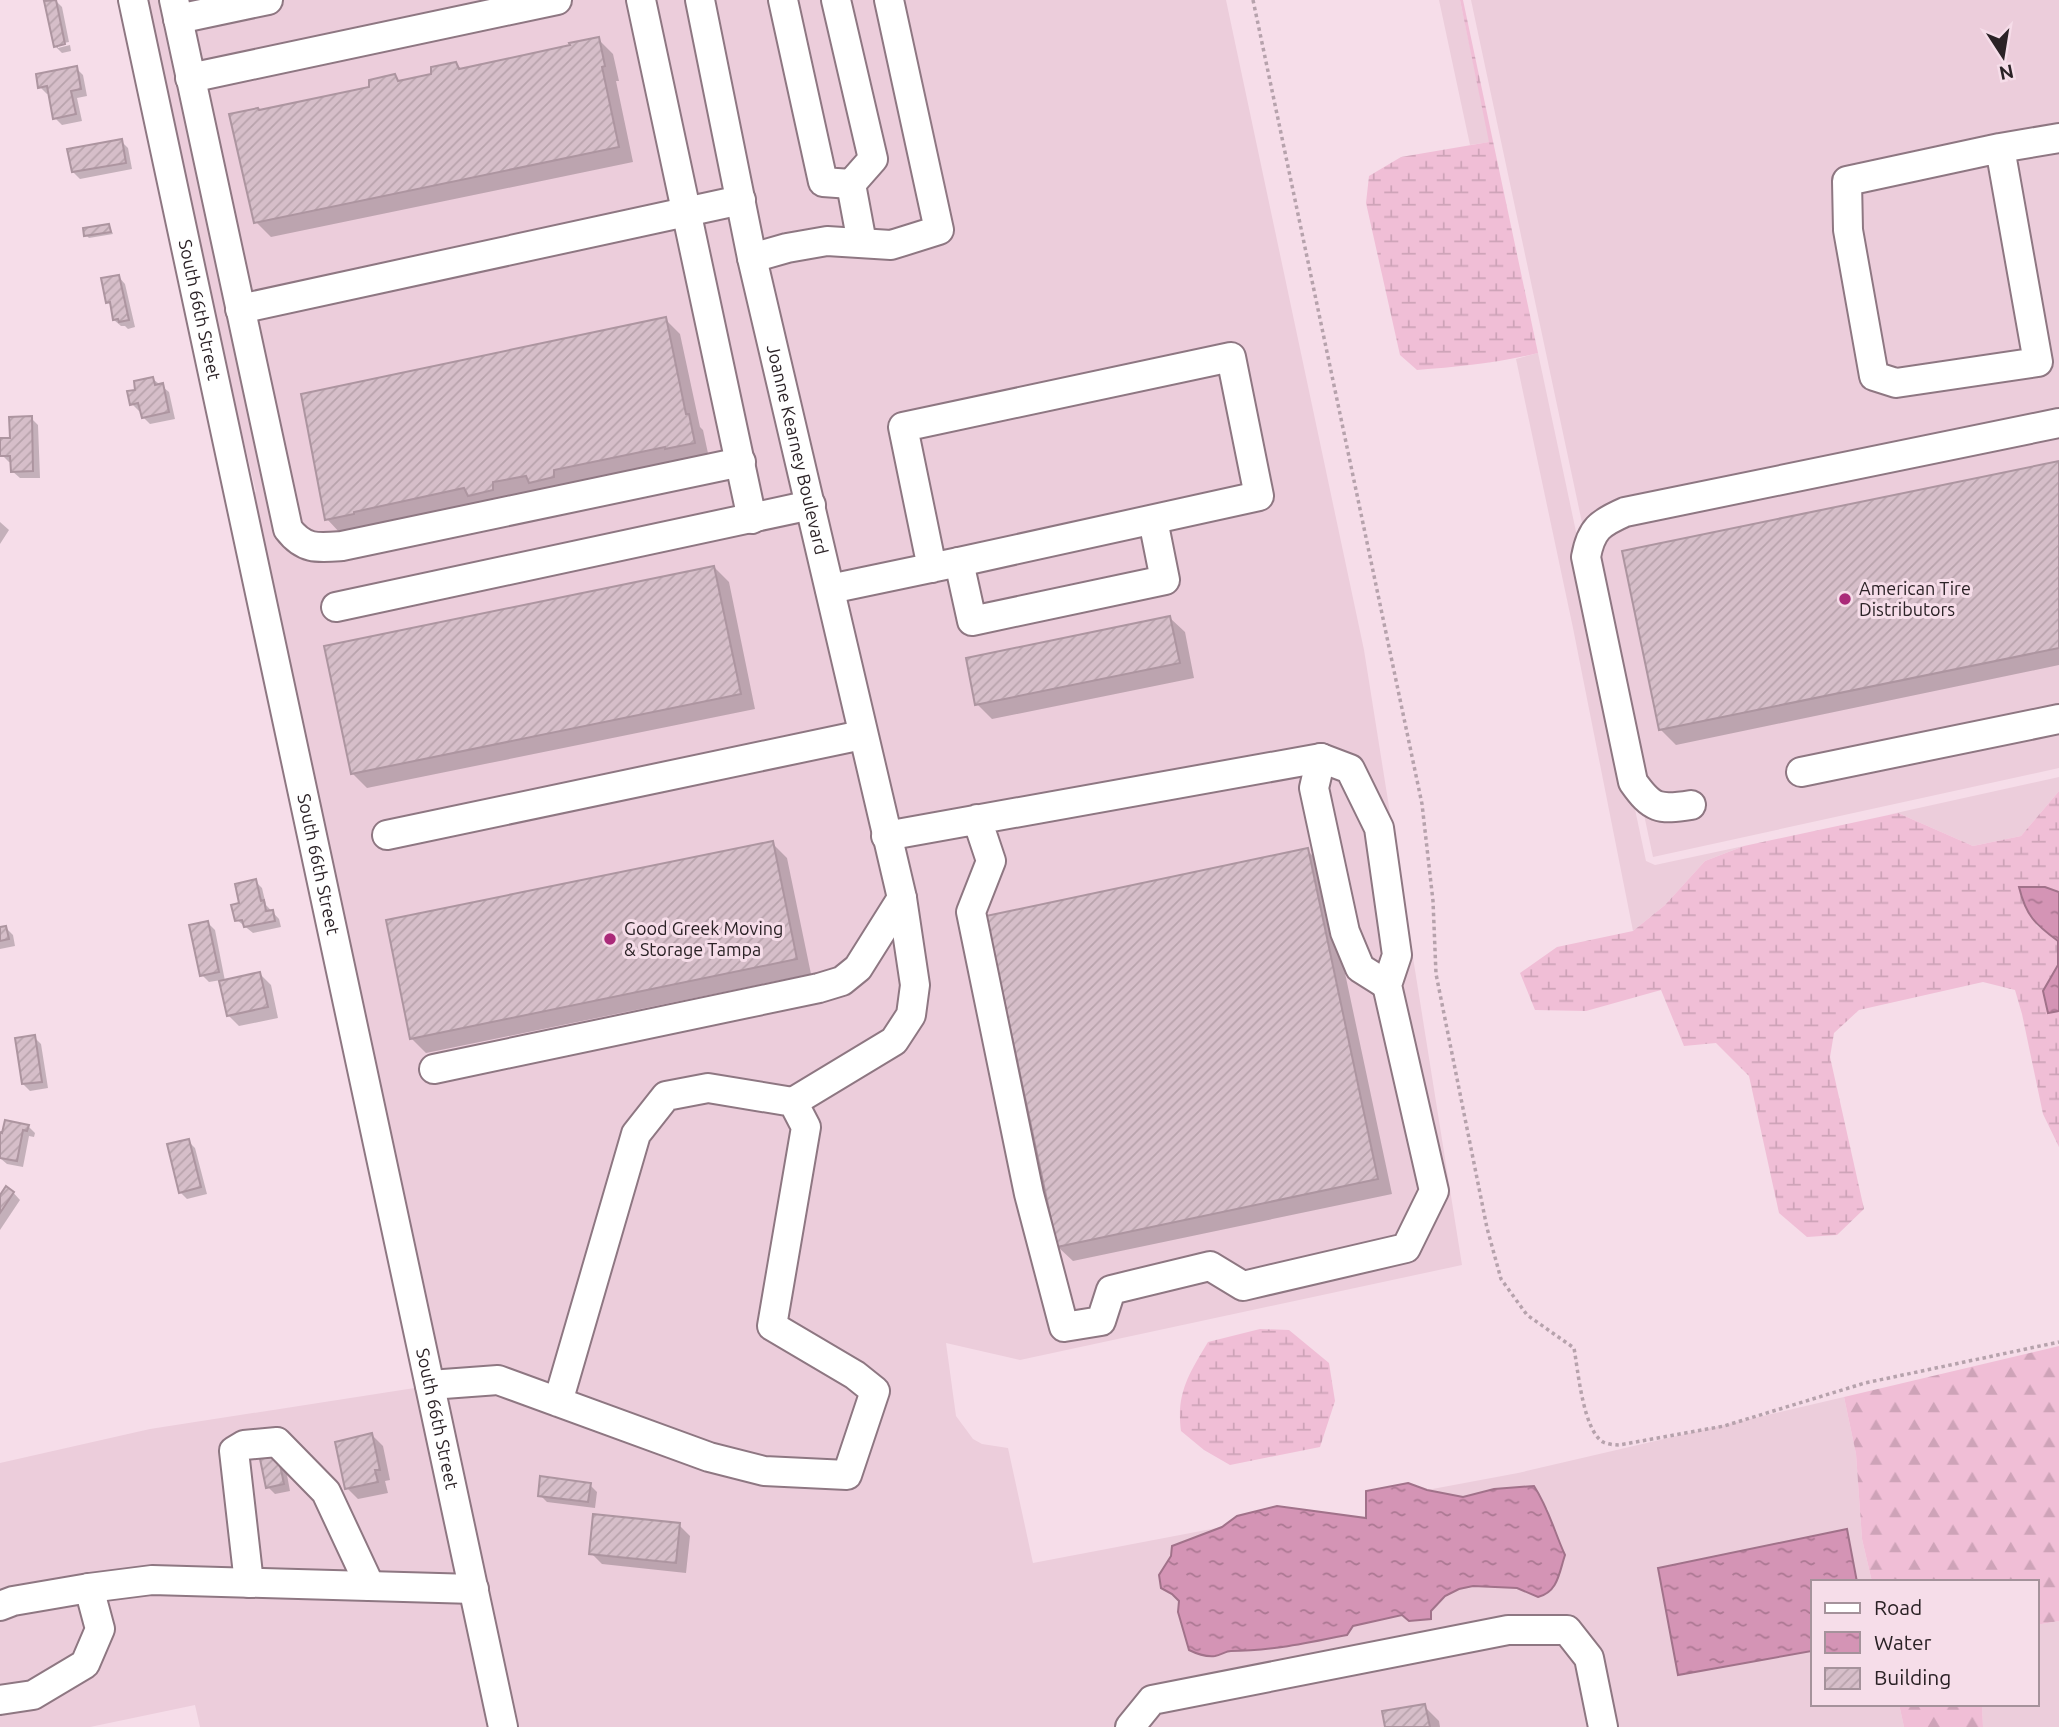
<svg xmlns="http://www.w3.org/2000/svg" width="2059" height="1727" font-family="Ubuntu,sans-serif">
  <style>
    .built { fill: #eccddb }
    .forest { fill: url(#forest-firs) }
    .wetland { fill: url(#wetland-marsh) }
    .water { fill: url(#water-ripples); stroke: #a1728a; stroke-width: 2 }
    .shadow { fill: #0003 }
    .building { fill: url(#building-hatch); stroke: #ad95a0; stroke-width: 2 }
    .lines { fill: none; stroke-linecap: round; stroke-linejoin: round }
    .minor-casing { stroke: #8e7782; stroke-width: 32 }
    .path { stroke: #b6a2ac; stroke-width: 3.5; stroke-dasharray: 3.5 3.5; stroke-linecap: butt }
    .minor { stroke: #fff; stroke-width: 28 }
    .poi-dot { fill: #aa2a79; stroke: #f6dde9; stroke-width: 2.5 }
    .labels { text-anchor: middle; stroke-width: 6; stroke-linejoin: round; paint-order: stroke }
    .street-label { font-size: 18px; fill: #2b2226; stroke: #f6dde9 }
    .poi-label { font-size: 18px; fill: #2b2226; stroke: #f6dde9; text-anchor: start }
  </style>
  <defs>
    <pattern id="forest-firs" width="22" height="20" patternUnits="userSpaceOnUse" patternTransform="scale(1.75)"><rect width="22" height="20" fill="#f0bed6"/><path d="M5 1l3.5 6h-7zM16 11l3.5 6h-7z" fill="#cea3b8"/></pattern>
    <pattern id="wetland-marsh" width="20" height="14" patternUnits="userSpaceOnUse" patternTransform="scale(1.75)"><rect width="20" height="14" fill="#f0bed6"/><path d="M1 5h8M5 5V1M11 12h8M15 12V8" fill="none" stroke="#cea3b8"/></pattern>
    <pattern id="water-ripples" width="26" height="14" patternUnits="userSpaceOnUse" patternTransform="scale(1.75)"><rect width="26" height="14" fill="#d494b5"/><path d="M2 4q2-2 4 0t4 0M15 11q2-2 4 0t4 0" fill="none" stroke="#ac7893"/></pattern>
    <pattern id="building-hatch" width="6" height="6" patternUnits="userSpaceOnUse" patternTransform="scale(1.75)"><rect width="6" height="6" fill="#d6bec9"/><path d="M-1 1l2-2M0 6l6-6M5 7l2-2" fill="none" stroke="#b8a3ac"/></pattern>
  </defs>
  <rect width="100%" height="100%" fill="#f6dde9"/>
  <path class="built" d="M143,0H690L821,503L709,0H1226L1364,650L1462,1265L1020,1360L946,1343L956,1416L973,1439L982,1444L1008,1448L1033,1563L1222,1527L1173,1546L1171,1556L1159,1575L1161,1588L1172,1594L1179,1601L1178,1612L1183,1628L1216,1656L1229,1651L1238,1652L1286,1647L1353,1626L1402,1615L1431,1619V1612L1445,1596L1459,1589L1473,1586L1518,1588L1529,1594L1565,1555L1552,1526L1548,1509L1494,1489L1463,1497L1427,1490L1518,1473L1844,1397L1856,1454L1862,1539L1872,1582H1857L1847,1529L1659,1568L1678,1675L1812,1651V1704H1899L1904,1727H513L248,494L256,492L177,162Z
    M1439,0H1460L1490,142L1470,145Z
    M1471,0H2059V768L1653,857Z
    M1538,353L1646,861L1655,865L1744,846L1705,861L1665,905L1633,931L1573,628L1516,359Z
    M2059,777V791L2021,836L1973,846L1898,813L1887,815Z
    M421,1387L494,1727H200L195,1705L90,1727H0V1463L150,1429Z
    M2059,1621V1727H1983L1982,1704H2036V1625Z"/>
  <path class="forest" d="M2059,1346V1621L2036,1625V1582H1872L1862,1539L1856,1454L1844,1397Z
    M1899,1704H1982L1983,1727H1904Z"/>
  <path class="wetland" d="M1460,0H1463L1538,353C1498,363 1458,367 1417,370L1400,355L1366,203L1369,176L1401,157L1489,142Z
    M2059,791V892L2045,887L2036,925L2058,941V965L2043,992L2048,1013L2059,1011V1147L2043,1114L2022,1014L2015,990L1983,982L1859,1010L1834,1033L1830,1057L1864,1209L1837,1235L1807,1237L1779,1213L1749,1076L1716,1043L1684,1046L1661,990L1586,1011L1535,1010L1520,973L1557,947L1633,931L1665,905L1705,861L1744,846L1898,813L1973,846L2021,836Z
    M1260,1329L1289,1330L1329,1363L1335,1401L1320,1447L1230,1465L1204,1450L1181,1431C1176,1393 1189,1374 1208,1342Z"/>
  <path class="water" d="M2019,887H2045L2059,892V1011L2048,1013L2043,991L2058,965V941C2035,924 2026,916 2019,887Z
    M1408,1483L1427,1490L1463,1497L1494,1489L1534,1486C1549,1509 1554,1531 1565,1555C1559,1573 1558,1592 1538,1597L1517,1588L1473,1586L1459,1589L1445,1596L1431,1611V1619L1409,1621L1402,1615L1353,1626L1347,1635C1308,1643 1270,1651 1231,1651C1226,1651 1221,1655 1215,1656C1206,1657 1197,1654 1189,1650L1178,1612L1179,1601L1172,1594L1161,1588L1159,1575L1171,1556L1172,1546L1222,1527L1237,1516L1277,1506L1366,1518V1491Z
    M1847,1529L1857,1582H1812V1651L1678,1675L1658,1568Z"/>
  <path class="shadow" d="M55,0L62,7L69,42L58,44V48L70,45L71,51L62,53L55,46Z
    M598,39L613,54L619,81H616L633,162L271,237L256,222L260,112L371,89L394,76L400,83L432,76L456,63L462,70Z
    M76,68L83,75L87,96L77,98L82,121L62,125L55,118L50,93L47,94L40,87Z
    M121,141L128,148L132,169L80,179L73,172Z
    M109,225L113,234L89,238L86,235Z
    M118,276L125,284L135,327L128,329L125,326H121L114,320L113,307L108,302Z
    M665,319L680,334L700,427L703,430L709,458L341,534L327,519Z
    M153,379L169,392L175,419L150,424L143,417L142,410L139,411L132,404L137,391Z
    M31,418L38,425L40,478H20L12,471V462H9L2,455L12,439Z
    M2059,462V665L1676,745L1661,730Z
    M0,522L9,530L0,544Z
    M714,567L729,582L755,709L367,788L352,773Z
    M1170,618L1185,632L1194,678L992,719L977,704Z
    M772,843L787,858L811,974L426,1053L411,1038Z
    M1307,850L1322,865L1392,1194L1073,1261L1058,1247Z
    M255,881L262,888L266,905L279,919L281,927L253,933L237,920Z
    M208,923L215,930L225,981L260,974L271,985L278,1018L239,1026L228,1015L221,980L209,982L202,975Z
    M6,928L13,935L15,946L0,949V929Z
    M34,1037L41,1044L48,1088L30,1091L23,1084Z
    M28,1126L35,1133L34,1137L29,1136L23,1167L7,1164L0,1158V1134Z
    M188,1141L195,1148L207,1194L187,1199L180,1192Z
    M10,1189L20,1200L0,1230V1198Z
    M372,1435L383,1446L390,1480L385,1481L388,1493L358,1499L347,1488Z
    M261,1455L284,1459L290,1491L275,1494L268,1487Z
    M590,1485L597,1492L595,1508L547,1502L540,1495Z
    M679,1525L690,1536L686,1573L602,1564L591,1553Z
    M1424,1706L1439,1721L1440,1727H1387Z"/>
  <path class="building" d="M56,0L65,44L54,47L44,1Z
    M599,37L605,66L602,67L619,147L254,223L229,114L258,108L259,110L369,87V80L395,74L398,81L431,74V67L456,62L459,69L570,45L569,43Z
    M77,66L81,89L71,91L76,114L53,119L47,86L38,88L36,74Z
    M122,139L126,163L72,172L67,149Z
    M109,224L111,232L84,236L83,228Z
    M119,275L129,320L119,322L118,319L113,320L110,302L106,303L101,278Z
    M666,317L686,414H689L695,443L665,449V447L554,470V477L529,483L526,476L493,482V490L468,496L464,488L354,512V514L325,520L301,394Z
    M153,377L155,385L163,383L169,412L142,418L138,403L130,405L127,391L135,390L134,381Z
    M32,416L33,471L11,472L10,456H0V438H10L9,417Z
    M2059,461V648L1659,730L1622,551Z
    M714,566L741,694L351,774L324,646Z
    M1170,616L1180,663L975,705L966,658Z
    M773,841L797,959L410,1039L386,920Z
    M1308,848L1378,1179L1057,1247L986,916Z
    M256,879L261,901L264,900L266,911L273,910L275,921L244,927L242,920L235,921L231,905L239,903L235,884Z
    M208,921L219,972L200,976L189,925Z
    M6,926L9,939L0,941V927Z
    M260,972L268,1007L227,1016L219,981Z
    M35,1035L42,1082L22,1084L15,1038Z
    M5,1120L29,1125L27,1131L23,1130L17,1161L0,1158V1132L2,1133Z
    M189,1139L201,1187L179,1193L167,1144Z
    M6,1186L14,1192L0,1213V1195Z
    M372,1433L380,1470H375L378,1482L345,1489L335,1442Z
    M277,1450L284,1484L266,1488L259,1454Z
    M540,1476L591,1483L588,1502L538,1496Z
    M593,1514L680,1523L676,1563L589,1554Z
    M1425,1704L1430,1727H1385L1382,1711Z"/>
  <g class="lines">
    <defs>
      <g id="minor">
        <path id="s1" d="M133,0L503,1727"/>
        <path d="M174,0L288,529C304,550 318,548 342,546L741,462"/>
        <path d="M641,0L752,519"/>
        <path id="s2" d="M700,0L752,258L902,898L915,985L911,1015L894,1041L793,1102"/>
        <path d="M783,0L823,182L851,184"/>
        <path d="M836,0L873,159L851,184"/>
        <path d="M178,19L268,0"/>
        <path d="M190,78L557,0"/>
        <path d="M2000,148L2038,362L1896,383L1874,376L1848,230L1847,181L2000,148L2059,138"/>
        <path d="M851,184L862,243"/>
        <path d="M752,258L787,248L827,241L891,245L939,230L889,0"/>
        <path d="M240,309L741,200"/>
        <path d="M959,562L972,621L1165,580L1153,520"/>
        <path d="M830,589L959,562L1259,496L1231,357L903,427L932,568"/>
        <path d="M336,607L811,505"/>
        <path d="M1321,758L1314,788L1345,932L1360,968L1387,985"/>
        <path d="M1801,772L2059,719"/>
        <path d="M1691,805C1659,810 1652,809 1633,782L1586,557C1591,529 1600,523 1625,512L2059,423"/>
        <path d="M387,835L862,735"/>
        <path d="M886,836L1321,758L1350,769L1379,828L1397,955L1387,985L1434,1191L1406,1248L1243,1286L1210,1266L1111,1290L1101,1321L1064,1327L1029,1194L971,912L991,861L977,819"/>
        <path d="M434,1069L819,988L842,981L858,968L902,898"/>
        <path d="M430,1385L498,1380L709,1457L764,1471L847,1475L875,1391L855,1375L772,1326L806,1127L793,1102L708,1088L666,1096L636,1134L558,1402"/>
        <path d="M249,1583L234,1451L244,1445L277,1442L326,1492L370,1586"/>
        <path d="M89,1588L152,1580L474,1589"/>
        <path d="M0,1606L13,1601L89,1588L100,1629L85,1664L33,1695L0,1700"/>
        <path d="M1130,1727L1152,1700L1508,1630H1567L1589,1658L1603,1727"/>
      </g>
    </defs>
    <use href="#minor" class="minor-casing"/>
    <path class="path" d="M1253,0L1422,804L1433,901L1436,974L1487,1228L1501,1279L1527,1315L1574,1348C1578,1370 1583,1430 1603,1442C1607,1444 1614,1445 1619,1445L1724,1426L1865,1383L2059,1342"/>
    <use href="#minor" class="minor"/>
  </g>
  <g class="poi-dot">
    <circle cx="1845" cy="599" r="7"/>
    <circle cx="610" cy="939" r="7"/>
  </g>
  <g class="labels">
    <g class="street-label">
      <text dy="6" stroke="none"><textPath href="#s1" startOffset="317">South 66th Street</textPath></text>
      <text dy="6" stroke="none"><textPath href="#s2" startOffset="460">Joanne Kearney Boulevard</textPath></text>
      <text dy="6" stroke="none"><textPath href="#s1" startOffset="884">South 66th Street</textPath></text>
      <text dy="6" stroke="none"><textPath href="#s1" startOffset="1451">South 66th Street</textPath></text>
    </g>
    <g class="poi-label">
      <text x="1859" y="595">American Tire<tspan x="1859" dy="21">Distributors</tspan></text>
      <text x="624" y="935">Good Greek Moving<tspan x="624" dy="21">&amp; Storage Tampa</tspan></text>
    </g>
  </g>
  <rect x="1811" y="1580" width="228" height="126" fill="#f6dde9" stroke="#a5929b" stroke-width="2"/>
  <rect x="1825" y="1603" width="35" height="10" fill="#ffffff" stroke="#a5929b" stroke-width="2"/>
  <text x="1874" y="1615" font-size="21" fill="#2b2226">Road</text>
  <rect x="1825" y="1632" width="35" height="21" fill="url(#water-ripples)" stroke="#a5929b" stroke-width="2"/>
  <text x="1874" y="1650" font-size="21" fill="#2b2226">Water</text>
  <rect x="1825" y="1668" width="35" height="21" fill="url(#building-hatch)" stroke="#a5929b" stroke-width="2"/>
  <text x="1874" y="1685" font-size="21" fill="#2b2226">Building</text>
  <g transform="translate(2003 56) rotate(168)" stroke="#f6dde9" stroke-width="5" paint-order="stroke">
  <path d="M0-5L12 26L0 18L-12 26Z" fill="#2b2226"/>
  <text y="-10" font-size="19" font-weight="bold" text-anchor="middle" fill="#2b2226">N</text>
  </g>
</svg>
